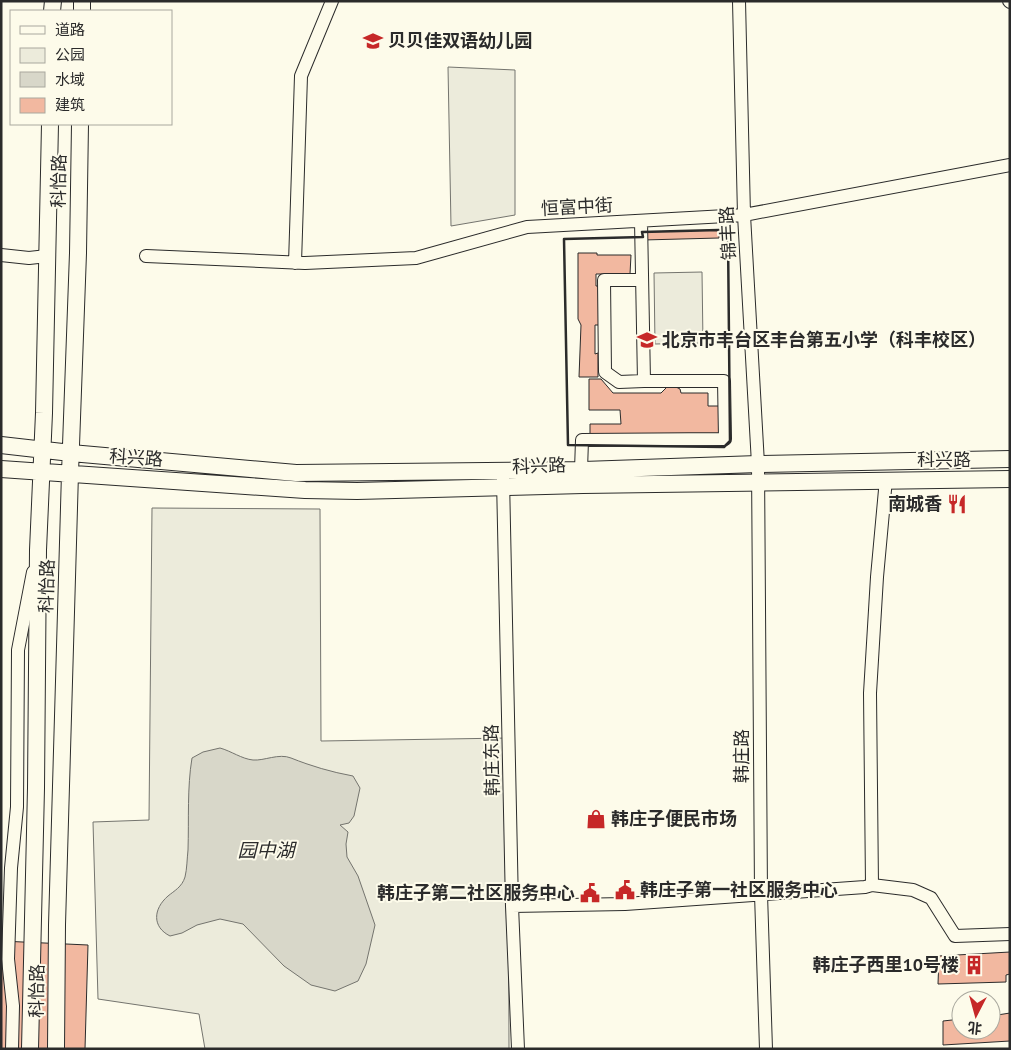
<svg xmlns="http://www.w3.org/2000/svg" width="1011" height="1050" font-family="'PT Sans','Noto Sans SC',sans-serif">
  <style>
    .green { fill: #ecebdb; stroke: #74746e }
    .water { fill: #d8d7c9; stroke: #74746e }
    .building { fill: #f2b8a0; stroke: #2b2b2b }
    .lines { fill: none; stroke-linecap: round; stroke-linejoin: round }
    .minor-casing { stroke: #2b2b2b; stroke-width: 14 }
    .major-casing { stroke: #2b2b2b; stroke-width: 18 }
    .minor { stroke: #fdfbea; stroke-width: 12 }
    .major { stroke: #fdfbea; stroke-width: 16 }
    .wall { stroke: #2b2b2b; stroke-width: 2.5 }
    .labels { text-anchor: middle; stroke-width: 4; stroke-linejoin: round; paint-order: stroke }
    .poi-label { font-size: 18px; font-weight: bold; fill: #2b2b2b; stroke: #fdfbea; text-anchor: start }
    .street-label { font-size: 18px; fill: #2b2b2b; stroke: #fdfbea }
    .water-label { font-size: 19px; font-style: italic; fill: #2b2b2b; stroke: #fdfbea }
  </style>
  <rect width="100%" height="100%" fill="#fdfbea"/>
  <path class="green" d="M448,67L515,70V215L451,226Z
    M702,272L703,343L655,344L654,273Z
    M152,508L320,509L321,741L508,738L509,1049H205L199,1014L98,999L93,822L149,820Z"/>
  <path class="water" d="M220,748C231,751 242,759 253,760C264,761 279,753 291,758C311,766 331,772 353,776L360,788L354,816L349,823L340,825L348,832L346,844L347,857L358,876L375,925L366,964L358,981L335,991L311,985L284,966L243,924L220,919L197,925L182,933L170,936C152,927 153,909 168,896C174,891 182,887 185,877C187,869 187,859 188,850C189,819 187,788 192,758L203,752Z"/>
  <path class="building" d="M719,230V238L643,240L642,232Z
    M578,253H597V255H631L630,274H596V286H599V325H595V354L598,353V377H579L581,325L578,319Z
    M589,379H601L613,393H661L667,387L674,386L680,389L681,393H708V406H720V436L590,438V424H621L620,410H589Z
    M1,941L88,945L85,1049H1Z
    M1010,952V974L1006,975V982L938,984L939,956Z
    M1010,1013V1041L943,1045V1021L961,1019V1030H991V1016Z"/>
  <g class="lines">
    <defs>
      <path id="minor" d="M739,1L744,215L758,464L761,894L766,1049
        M1009,1L1010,2
        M1,255L29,258L47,256
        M146,256L305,263L416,258L527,227L744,215L1010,165
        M295,263L301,76L332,1
        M642,280H604L605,372L619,382L644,381
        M581,470L582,440L725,439L724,381H644L641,221
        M503,479L512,906L518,1049
        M872,885L870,693L877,577L886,479
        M512,906L625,904L865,887L872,885L913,890L931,898L955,936L1010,934
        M12,1049L13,1006L8,959L11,868L17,807L18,650L33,572"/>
      <path id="major" d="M52,11L53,1
        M82,11V1
        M1,445L71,453L296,473L583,470L758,464L1010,459
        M1,469L305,490L357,491L583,485L1010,479
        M30,1049L36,788L38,550L44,413L50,124
        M56,1049L57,925L70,473L78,253L80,124"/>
    </defs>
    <use href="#minor" class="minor-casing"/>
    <use href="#major" class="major-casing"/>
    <use href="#minor" class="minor"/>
    <use href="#major" class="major"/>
    <path class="wall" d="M719,230L728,236L730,441L724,447L568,445L564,239L643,237L642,232Z"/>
  </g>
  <defs>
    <symbol id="school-bare" viewBox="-9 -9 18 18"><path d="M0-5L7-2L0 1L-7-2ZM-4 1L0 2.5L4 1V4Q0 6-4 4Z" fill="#c62828" stroke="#fdfbea" stroke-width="2.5" paint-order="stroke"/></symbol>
    <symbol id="restaurant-bare" viewBox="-9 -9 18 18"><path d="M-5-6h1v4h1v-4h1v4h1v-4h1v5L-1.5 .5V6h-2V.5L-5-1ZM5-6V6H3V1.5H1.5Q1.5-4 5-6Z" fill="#c62828" stroke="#fdfbea" stroke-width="2.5" paint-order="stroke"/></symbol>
    <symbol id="shop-bare" viewBox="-9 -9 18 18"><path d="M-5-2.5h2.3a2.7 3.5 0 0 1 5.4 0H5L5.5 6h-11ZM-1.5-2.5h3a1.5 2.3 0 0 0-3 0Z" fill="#c62828" stroke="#fdfbea" stroke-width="2.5" paint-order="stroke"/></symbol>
    <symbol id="civic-bare" viewBox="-9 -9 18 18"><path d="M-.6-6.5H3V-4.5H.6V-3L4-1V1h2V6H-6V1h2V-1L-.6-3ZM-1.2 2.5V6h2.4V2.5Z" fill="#c62828" stroke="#fdfbea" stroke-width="2.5" paint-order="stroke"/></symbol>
    <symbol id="building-bare" viewBox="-9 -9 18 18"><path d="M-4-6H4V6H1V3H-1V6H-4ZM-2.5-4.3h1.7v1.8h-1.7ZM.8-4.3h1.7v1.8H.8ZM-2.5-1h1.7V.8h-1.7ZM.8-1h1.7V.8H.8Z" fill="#c62828" stroke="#fdfbea" stroke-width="2.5" paint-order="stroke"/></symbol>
  </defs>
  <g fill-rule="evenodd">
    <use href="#school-bare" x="359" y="27" width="28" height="28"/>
    <use href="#school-bare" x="633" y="326" width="28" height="28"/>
    <use href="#restaurant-bare" x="943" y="490" width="28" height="28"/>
    <use href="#shop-bare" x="582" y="805" width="28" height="28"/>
    <use href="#civic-bare" x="611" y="876" width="28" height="28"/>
    <use href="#civic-bare" x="576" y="879" width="28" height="28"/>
    <use href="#building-bare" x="960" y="951" width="28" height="28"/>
  </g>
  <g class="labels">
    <g class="poi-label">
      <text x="388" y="47">贝贝佳双语幼儿园</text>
      <text x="662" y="346">北京市丰台区丰台第五小学（科丰校区）</text>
      <text x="942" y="510" text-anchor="end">南城香</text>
      <text x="611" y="825">韩庄子便民市场</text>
      <text x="640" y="896">韩庄子第一社区服务中心</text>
      <text x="575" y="899" text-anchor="end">韩庄子第二社区服务中心</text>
      <text x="959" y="971" text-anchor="end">韩庄子西里10号楼</text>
    </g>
    <g class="street-label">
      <text transform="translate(59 181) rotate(-89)" y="6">科怡路</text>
      <text transform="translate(577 207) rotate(-3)" y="6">恒富中街</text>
      <text transform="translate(728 233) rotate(-93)" y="6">锦丰路</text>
      <text transform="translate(136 458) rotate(4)" y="6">科兴路</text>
      <text x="944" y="466">科兴路</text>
      <text transform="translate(539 466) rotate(-2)" y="6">科兴路</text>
      <text transform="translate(47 586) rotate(-88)" y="6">科怡路</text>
      <text transform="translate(742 756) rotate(-90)" y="6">韩庄路</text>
      <text transform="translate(492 760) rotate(-91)" y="6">韩庄东路</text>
      <text transform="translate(37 991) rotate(-89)" y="6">科怡路</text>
    </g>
    <g class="water-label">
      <text x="266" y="857">园中湖</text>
    </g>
  </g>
  <rect width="1011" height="1050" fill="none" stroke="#2b2b2b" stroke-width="5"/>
  <rect x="10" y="10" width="162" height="115" fill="#fdfbea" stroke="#a9a89e"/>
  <rect x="20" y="26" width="25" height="8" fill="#fdfbea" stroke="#a9a89e"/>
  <text x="55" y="35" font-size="15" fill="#2b2b2b">道路</text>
  <rect x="20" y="48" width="25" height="15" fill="#ecebdb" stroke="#a9a89e"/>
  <text x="55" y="60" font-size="15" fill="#2b2b2b">公园</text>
  <rect x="20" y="72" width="25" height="15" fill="#d8d7c9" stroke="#a9a89e"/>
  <text x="55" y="85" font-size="15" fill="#2b2b2b">水域</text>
  <rect x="20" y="98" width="25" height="15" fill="#f2b8a0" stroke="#a9a89e"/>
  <text x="55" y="110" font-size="15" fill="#2b2b2b">建筑</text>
  <g transform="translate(976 1015) rotate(186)"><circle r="24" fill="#fdfbea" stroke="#a9a89e"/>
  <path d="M0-4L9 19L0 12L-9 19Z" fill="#c62828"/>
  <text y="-8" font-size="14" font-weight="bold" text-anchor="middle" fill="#2b2b2b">北</text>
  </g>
</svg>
